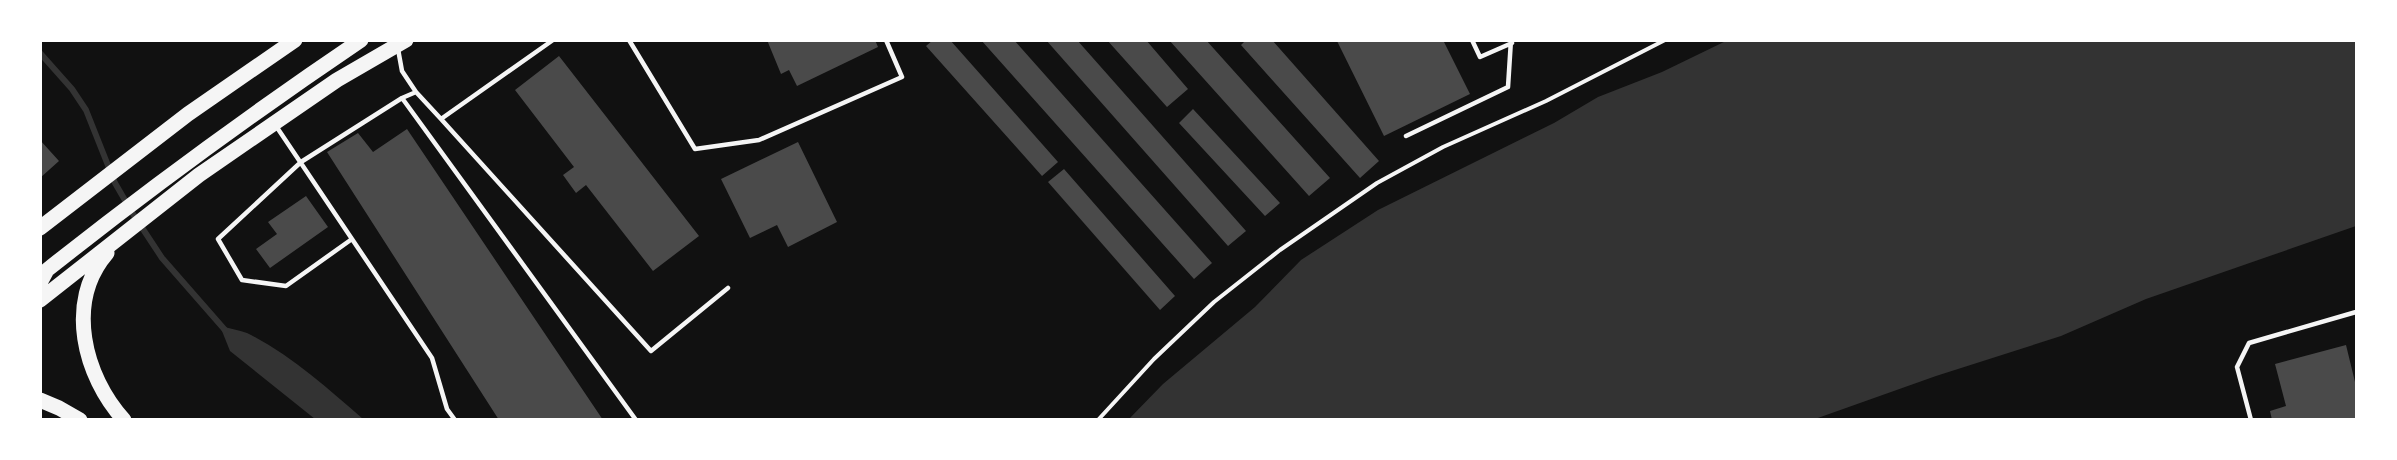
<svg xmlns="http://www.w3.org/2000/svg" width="2397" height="460" font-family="Montserrat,sans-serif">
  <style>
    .water { fill: #333 }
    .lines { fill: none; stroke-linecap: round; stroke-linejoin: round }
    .stream { stroke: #333; stroke-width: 6 }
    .building { fill: #4a4a4a }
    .path { stroke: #f5f5f5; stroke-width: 4 }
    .service { stroke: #f5f5f5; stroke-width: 4.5 }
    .primary { stroke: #f5f5f5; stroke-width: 15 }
  </style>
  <rect width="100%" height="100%" fill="#111"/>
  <path class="water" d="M1728,40L2356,41V226L2146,299L2061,336L1936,376L1815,419H1129L1163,384L1255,307L1301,260L1378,210L1554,123L1598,97L1662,72Z
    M220,326C228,328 239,330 247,333C290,354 327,388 363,419H315L230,351Z"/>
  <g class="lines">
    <path class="stream" d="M40,53L72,89L86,110L115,183L133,214L162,258L225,330"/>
  </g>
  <path class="building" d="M767,40H875L878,47L797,86L789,70L781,74Z
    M933,40H950L1058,162L1042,176L926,46Z
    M981,40H1014L1212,263L1194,279Z
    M1046,40H1077L1246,231L1228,246Z
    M1107,40H1146L1188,89L1167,107Z
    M1169,40H1206L1330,178L1309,196Z
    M1246,40H1272L1379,161L1360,178L1241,45Z
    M1339,40H1443L1470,94L1384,136L1337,41Z
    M559,56L699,236L653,271L586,185L576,193L563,175L574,167L515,90Z
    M1193,109L1280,203L1265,216L1179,123Z
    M407,129L603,420H499L327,152L358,133L373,152Z
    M40,140L59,161L40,178Z
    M798,142L837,222L788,247L777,225L750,238L721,179Z
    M1064,169L1175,296L1160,310L1048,182Z
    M306,196L328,227L270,268L256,249L277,234L268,222Z
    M2346,345L2356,386V420H2272L2270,411L2286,406L2275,364Z"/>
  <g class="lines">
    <path class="path" d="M1098,420L1154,359L1214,302L1280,250L1377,183L1443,147L1546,101L1665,40"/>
    <path class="service" d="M629,40L695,149L759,140L902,77L886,40
      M1472,40L1480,57L1512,43
      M398,49L402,71L416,92L402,98
      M416,92L441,119L553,40
      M441,119L651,351L728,288
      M276,126L432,358L447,409L455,420
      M1406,136L1508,87L1511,40
      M352,239L286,286L242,280L218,239L301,162L402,98L636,420
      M2251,420L2237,367L2249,343L2356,312"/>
    <path class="primary" d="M40,228L188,114L295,40
      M107,253C65,302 84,376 124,420
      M40,283L47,270C149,189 253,113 361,40
      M40,300L199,175L337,80L406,40
      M40,400L59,408L80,420"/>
  </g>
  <rect width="2397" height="460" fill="none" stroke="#ffffff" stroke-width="84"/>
</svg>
